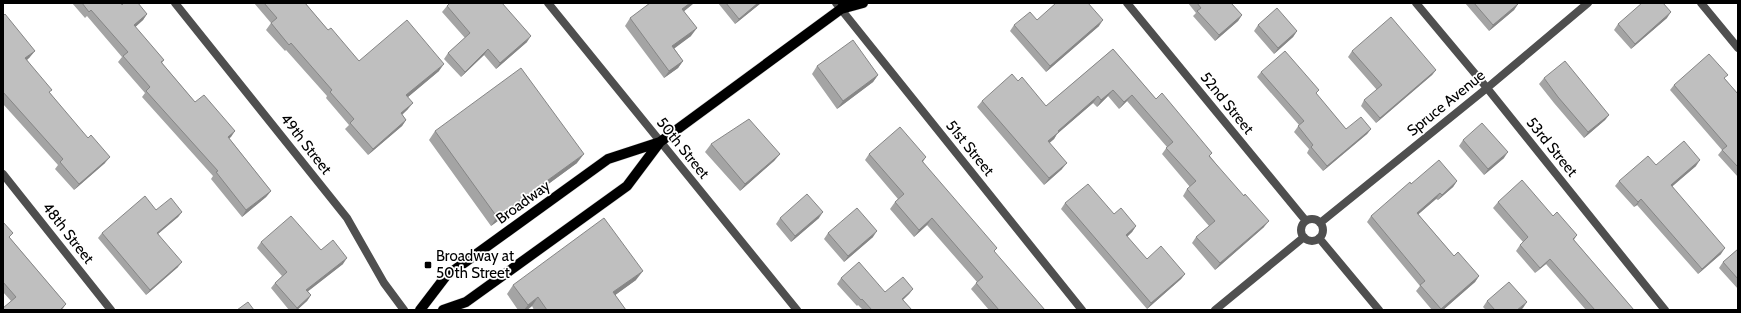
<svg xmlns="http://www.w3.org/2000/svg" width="1741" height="313" font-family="Cabin,sans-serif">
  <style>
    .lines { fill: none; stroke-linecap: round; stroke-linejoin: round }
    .primary-casing { stroke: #dbdbdb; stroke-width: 11 }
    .minor { stroke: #4f4f4f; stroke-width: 8 }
    .primary { stroke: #000; stroke-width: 10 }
    .wall { fill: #a4a4a4 }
    .shaded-wall { fill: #868686 }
    .building { fill: #bfbfbf; stroke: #868686 }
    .poi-dot { fill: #000; stroke: #fff; stroke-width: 1.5 }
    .labels { text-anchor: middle; stroke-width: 3.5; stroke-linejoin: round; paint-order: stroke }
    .street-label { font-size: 15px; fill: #000; stroke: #fff }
    .poi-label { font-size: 15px; fill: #000; stroke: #fff; text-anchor: start }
  </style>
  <rect width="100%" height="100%" fill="#fff"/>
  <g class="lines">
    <defs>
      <path id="primary" d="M841,9L863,3
        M420,310L446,276L608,159L660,142
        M443,310L466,302L627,186L660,142L841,9L845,3"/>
    </defs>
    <use href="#primary" class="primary-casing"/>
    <path class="minor" d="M175,3L347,218L384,283L404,310
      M548,3L797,310
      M836,3L1082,310
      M1127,3L1306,221
      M1416,3L1487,88L1665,310
      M1701,3L1738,48
      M3,174L111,310
      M1301 230a11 11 0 1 1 22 0a11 11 0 1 1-22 0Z
      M1320,223L1487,88L1588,3
      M1319,238L1379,310
      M1215,310L1304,237"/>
    <use href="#primary" class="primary"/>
  </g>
  <path class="wall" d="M72,3H121L122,5L147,14L143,20L135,27L164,60L162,63L195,102L235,131L229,138L271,191L266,197L242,217L211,179L213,176L142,97L145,93L118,62L122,57L87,16L85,18Z
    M254,3H305L328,30L359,61L439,71L408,97V109L402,115L406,120L402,126L368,155L345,129L349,125L326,98L327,96L286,50L285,51L266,30L271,23Z
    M718,3H761L735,24Z
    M1188,3H1231L1242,15L1238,21L1215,41L1193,16L1196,13Z
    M1465,3H1517L1518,4L1514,10L1489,31Z
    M693,4L684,11L691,36L674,48L683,61L678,68L664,78L625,26L630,18Z
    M447,6L527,42L496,69L484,55L461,77L444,59L448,53L465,38L442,12Z
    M3,16L30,57L27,60L50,93L105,163L74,190L55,169L58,165L3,104Z
    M1667,18L1631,49L1614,30L1618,24Z
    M1037,20L1099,26L1046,72L1010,31L1014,25Z
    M1258,25L1297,31L1293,37L1274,54L1254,31Z
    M1113,49L1156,99L1210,156L1264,227L1215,270L1192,243L1196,237L1209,226L1183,196L1187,189L1190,187L1162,154L1167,147L1127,101L1119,109L1108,96L1097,107L1093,103L1057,134L1054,139L1049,143L1062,169L1044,185L977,107L982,101L1018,81L1046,106Z
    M1352,51L1436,70L1432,75L1376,123L1361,106L1364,100L1377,90L1348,57Z
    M817,66L878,75L873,82L837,109L812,74Z
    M1261,72L1316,94L1346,129H1371L1367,134L1323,171L1307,153L1309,149L1294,132L1299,125L1257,77Z
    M1544,78L1609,115L1605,120L1584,138L1554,103L1539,84Z
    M1725,79L1738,94V177L1718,155L1722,150L1670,90L1674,85Z
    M435,131L577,163L491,226L429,140Z
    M1463,140L1504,158L1484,175L1459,146Z
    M711,144L780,154L774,161L740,191L705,152Z
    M869,154L926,157L923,162L994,252L1045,310H989L971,289L977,282L927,225L914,237L890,209L895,202L898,199L865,160Z
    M1656,165L1696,166L1672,186L1721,254L1698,274L1637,205L1634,207L1615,186L1619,181Z
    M1457,181L1453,187L1438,200L1436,199L1418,214L1454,256L1479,276L1475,282L1443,310H1432L1416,291L1420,286L1367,222L1371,216L1411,184Z
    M1498,202L1553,216L1577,235L1574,240L1634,310H1586L1546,264L1535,273L1516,251L1520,245L1523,242L1493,208Z
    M1065,203L1114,214L1136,226L1132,232L1127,237L1147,259L1185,274L1181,279L1147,309L1061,209Z
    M156,210L182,212L178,217L158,234L178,267L146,295L98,238L102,233Z
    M780,218H819L791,242L776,224Z
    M3,222L10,238L66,304L62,310H3L11,301L3,292Z
    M828,233L873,237L844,262L824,239Z
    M261,242L321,250L343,264L308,291L311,295L307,301L297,310H289L271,288L275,283L282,276L257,248Z
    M1738,249V289L1719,268L1723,262Z
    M841,278L885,292L913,289L909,294L903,300L912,310H863L858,305L857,306L837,284Z
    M636,280L615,295L626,310H534L532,306L527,310H518L507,294L513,285Z
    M1487,301L1523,308L1520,310H1486L1483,307Z"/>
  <path class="shaded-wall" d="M690,3H694L677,17L682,9Z
    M758,3H761L735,24L739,19Z
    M1518,4L1514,10L1489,31L1493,25Z
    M1671,12L1667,18L1631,49L1635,44Z
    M147,14L143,20L130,32L134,25Z
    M1242,15L1238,21L1215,41L1219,35Z
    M1103,20L1099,26L1046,72L1050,66Z
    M697,28L691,36L667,54L672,46Z
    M1297,31L1293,37L1274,54L1278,48Z
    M531,36L527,42L496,69L500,63Z
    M488,49L484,55L461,77L465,72Z
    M35,51L30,57L21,65L25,58Z
    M683,61L678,68L664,78L669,71Z
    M444,64L439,71L402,102L406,95Z
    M1436,70L1432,75L1376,123L1380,118Z
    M878,75L873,82L837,109L843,101Z
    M1113,90L1108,96L1097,107L1101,100Z
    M1132,95L1127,101L1119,109L1124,102Z
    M1098,96L1093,103L1057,134L1054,139L1044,148L1048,141L1058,131Z
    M413,103L408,109L396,120L401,113Z
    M1609,115L1605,120L1584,138L1588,132Z
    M406,120L402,126L368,155L373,149Z
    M1371,129L1367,134L1323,171L1327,166Z
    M235,131L231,137L224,143L228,137Z
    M1508,152L1504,158L1484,175L1488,169Z
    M584,154L577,163L491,226L497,217Z
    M780,154L774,161L740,191L745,184Z
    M110,157L105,163L74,190L79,184Z
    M1700,160L1696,166L1667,191L1671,185Z
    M1067,163L1062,169L1044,185L1049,178Z
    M1457,181L1453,187L1438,200L1442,195Z
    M271,191L266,197L242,217L246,210Z
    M1440,193L1436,199L1413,219L1417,213Z
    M1641,199L1637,205L1634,207L1638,202Z
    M182,212L178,217L153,238L157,233Z
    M823,212L819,218L791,242L795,236Z
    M932,218L927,225L914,237L919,230Z
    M1269,221L1264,227L1215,270L1220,263Z
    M1136,226L1132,232L1122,241L1126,235Z
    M877,231L873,237L844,262L848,256Z
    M1725,248L1721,254L1698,274L1702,269Z
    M347,258L343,264L302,296L306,290Z
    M1550,259L1546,264L1535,273L1540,268Z
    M182,262L178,267L146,295L150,290Z
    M643,271L636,280L607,301L613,292Z
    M1185,274L1181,279L1147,309L1151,303Z
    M1479,276L1475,282L1443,310H1440Z
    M913,289L909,294L898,304L902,299Z
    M311,295L307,301L297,310H295L297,308Z
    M538,297L532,306L527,310H524L528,305Z
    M1527,302L1523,308L1520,310H1517Z"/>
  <path class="building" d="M82,3H121L122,5L124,3H138L147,14L134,25L164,60L161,62L195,102L204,95L235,131L228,137L271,191L246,210L216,172L218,171L146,91L150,87L123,56L128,52L91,10L89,12Z
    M264,3H305L328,30L331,28L359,61L407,20L444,64L406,95L413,103L401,113L406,120L373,149L350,123L354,119L330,92L332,90L291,43L289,45L271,23L277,18Z
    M450,3H502L531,36L500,63L488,49L465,72L448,53L470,33L447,6Z
    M650,3H690L682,9L697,28L672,46L683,61L669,71L630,18Z
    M726,3H758L739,19Z
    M1056,3H1088L1103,20L1050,66L1014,25L1030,12L1037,20Z
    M1197,3H1231L1242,15L1219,35L1197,11L1201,8Z
    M1474,3H1517L1518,4L1493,25Z
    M1642,3H1663L1671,12L1635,44L1618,24Z
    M1277,8L1297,31L1278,48L1258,25Z
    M5,14L35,51L25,58L52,90L49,92L88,138L91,135L110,157L79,184L60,162L63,159L3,92V16Z
    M1391,17L1436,70L1380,118L1364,100L1382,85L1352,51Z
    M853,40L878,75L843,101L817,66Z
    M1113,49L1156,99L1162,93L1212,153L1209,156L1244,196L1245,194L1269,221L1220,263L1196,237L1215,221L1187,189L1196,181L1166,148L1173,142L1132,95L1124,102L1113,90L1101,100L1098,96L1058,131L1059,132L1048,141L1067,163L1049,178L982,101L1012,74L1018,81L1022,77L1046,106Z
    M1285,51L1319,90L1316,93L1346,129L1361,117L1371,129L1327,166L1311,147L1313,145L1298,126L1304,121L1261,72Z
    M1709,54L1728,75L1724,78L1738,94V167L1722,150L1727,146L1674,85Z
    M1565,61L1609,115L1588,132L1558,97L1544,78Z
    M521,68L584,154L497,217L435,131Z
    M749,119L780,154L745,184L711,144Z
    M1482,123L1508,152L1488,169L1463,140Z
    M900,127L926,157L922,161L997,248L994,251L1045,310H999L976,283L983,277L932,218L919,230L895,202L904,194L869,154Z
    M1684,141L1700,160L1671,185L1725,248L1702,269L1641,199L1638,202L1619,181L1648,156L1656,165Z
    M1439,160L1457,181L1442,195L1440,193L1417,213L1454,256L1458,252L1479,276L1441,309L1420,285L1425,281L1371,216L1410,182L1411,184Z
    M1522,180L1553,216L1557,212L1577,235L1573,239L1634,310H1595L1550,259L1540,268L1520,245L1528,237L1498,202Z
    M1088,184L1114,214L1121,208L1136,226L1126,235L1147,259L1161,246L1185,274L1151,303L1065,203Z
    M807,194L823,212L795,236L780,218Z
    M145,196L156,210L171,198L182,212L157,233L182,262L150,290L102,233Z
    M857,208L877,231L848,256L828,233Z
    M291,216L321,250L333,240L347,258L306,290L311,295L297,308L275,283L287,272L261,242Z
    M604,218L643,271L613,292L626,310H547L538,297L528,305L513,285Z
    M3,222L13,233L9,237L66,304L60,310H3V308L16,297L3,282Z
    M1738,249V279L1723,262Z
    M859,262L885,292L903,277L913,289L902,299L912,310H872L862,299L861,300L841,278Z
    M1509,282L1527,302L1517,310H1495L1487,301Z
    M248,302L254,310H237Z"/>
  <rect class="poi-dot" x="424" y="261" width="8" height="8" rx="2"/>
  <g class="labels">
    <g class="street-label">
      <text transform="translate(1227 103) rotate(51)" y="5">52nd Street</text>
      <text transform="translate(1446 103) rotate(-39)" y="5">Spruce Avenue</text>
      <text transform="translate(306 144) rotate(52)" y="5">49th Street</text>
      <text transform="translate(1552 147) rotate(51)" y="5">53rd Street</text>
      <text transform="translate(683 148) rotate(51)" y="5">50th Street</text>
      <text transform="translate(970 148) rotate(51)" y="5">51st Street</text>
      <text transform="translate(523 202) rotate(-36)" y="5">Broadway</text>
      <text transform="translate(68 233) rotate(52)" y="5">48th Street</text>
    </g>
    <g class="poi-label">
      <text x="436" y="261">Broadway at<tspan x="436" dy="17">50th Street</tspan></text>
    </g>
  </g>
  <rect width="1741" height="313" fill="none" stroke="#000000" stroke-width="8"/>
</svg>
